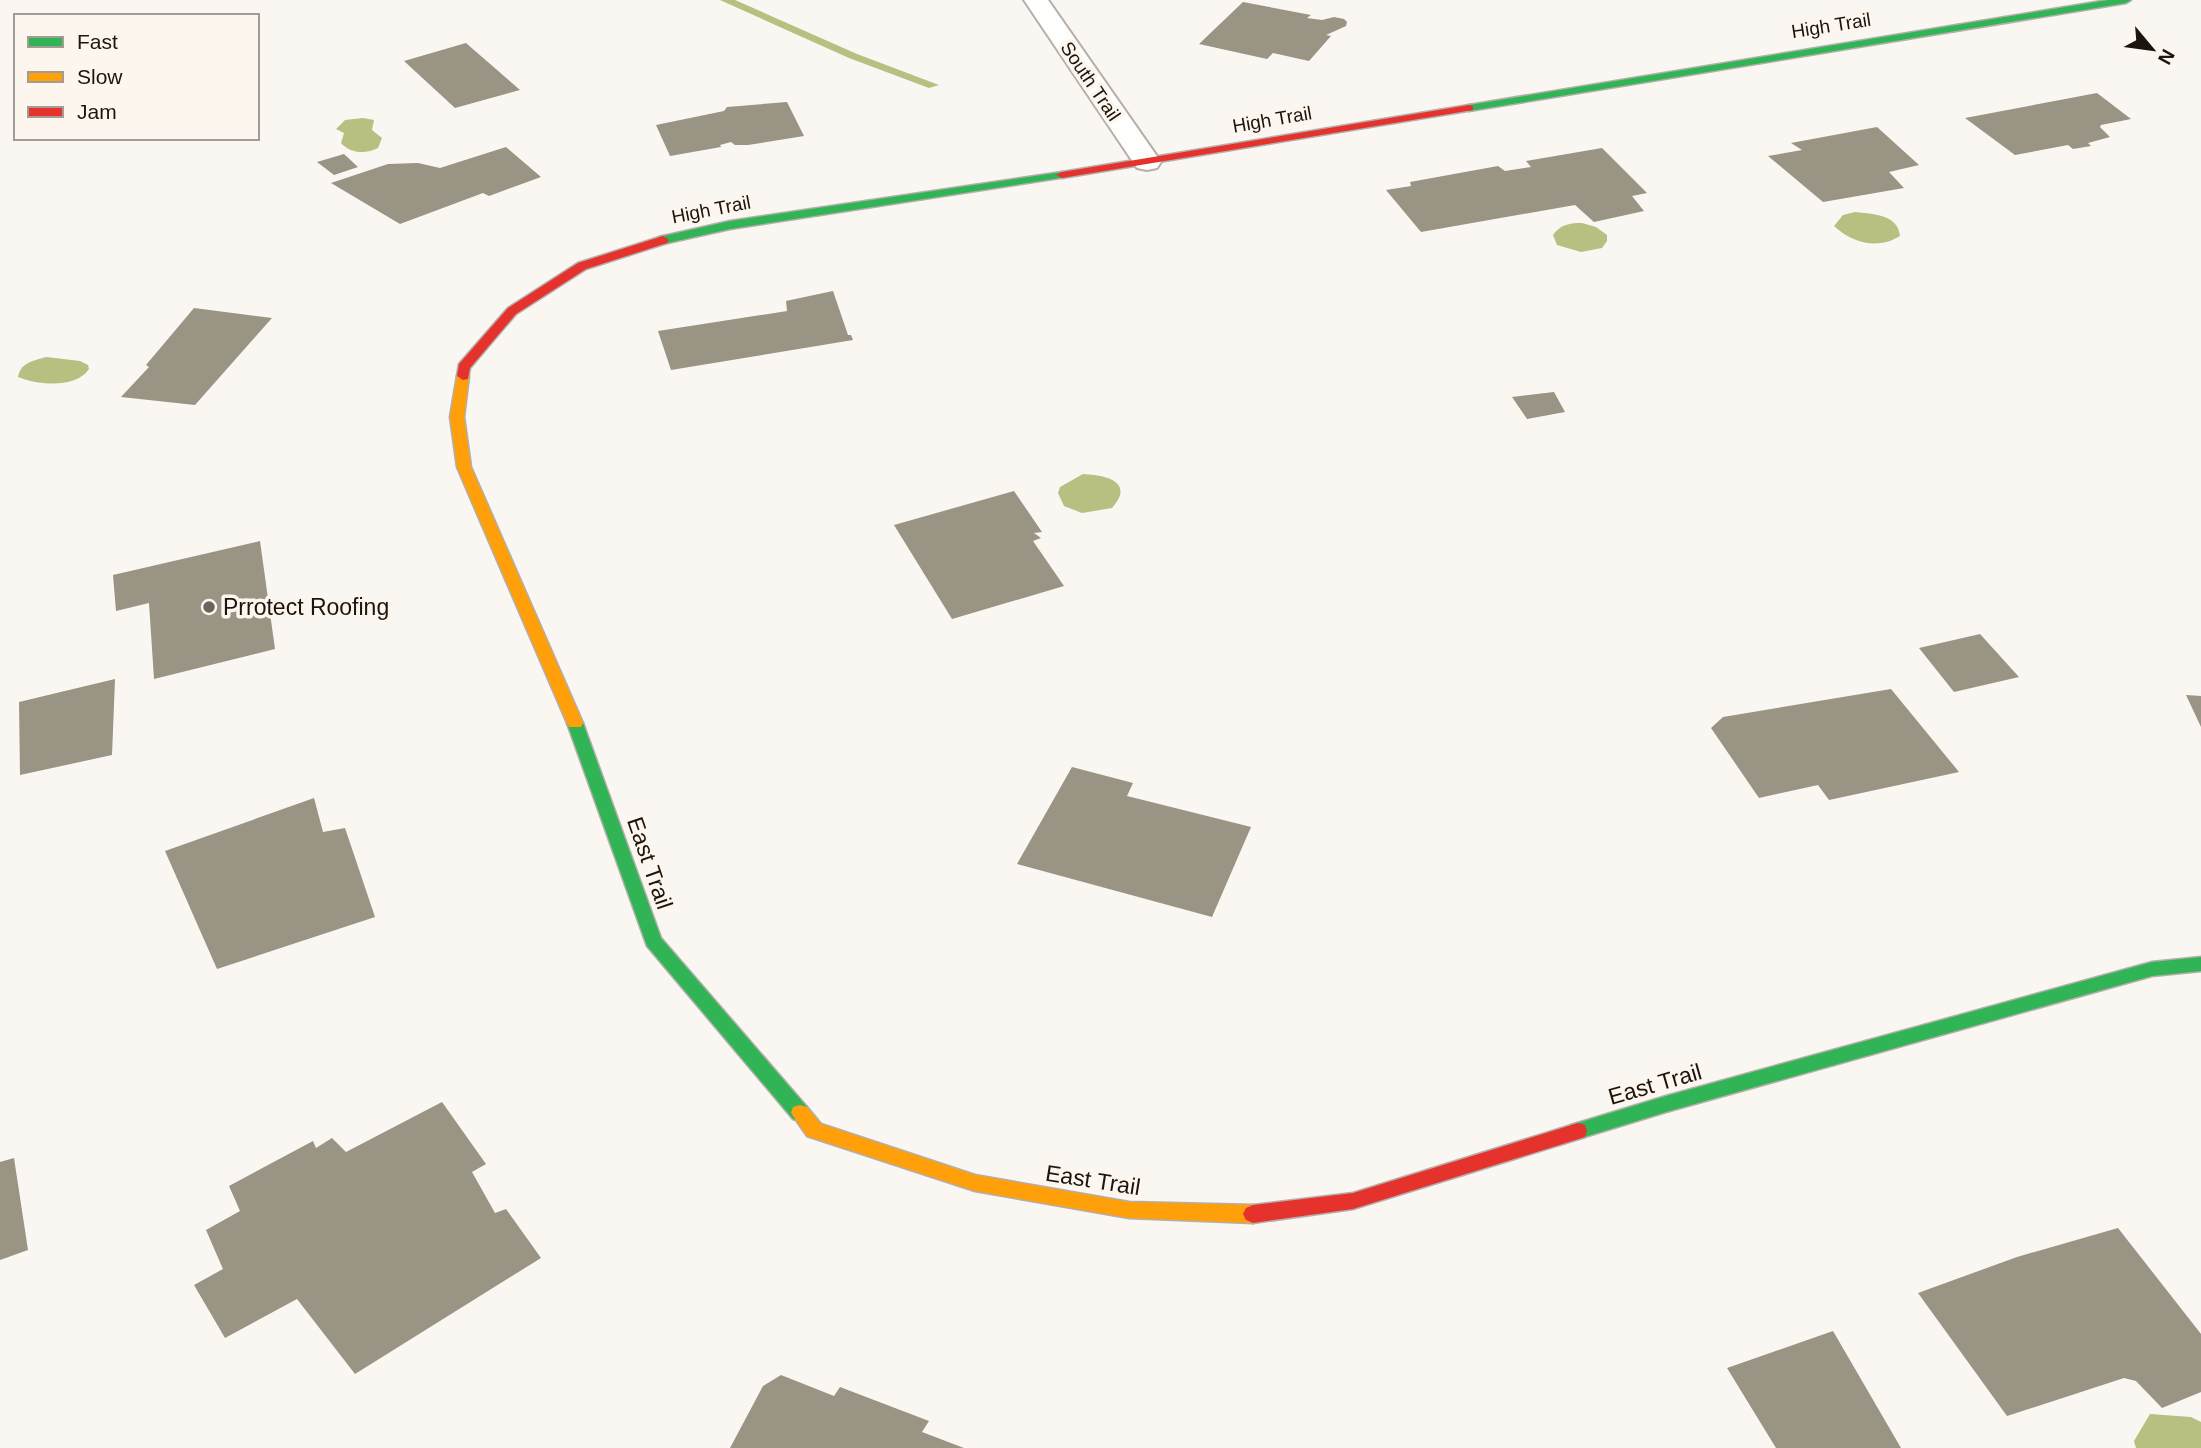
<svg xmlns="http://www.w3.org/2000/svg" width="2201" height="1448" font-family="Helvetica,sans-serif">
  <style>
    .water { fill: #b8bf80 }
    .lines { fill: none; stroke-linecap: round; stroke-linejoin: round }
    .stream { fill: #b8bf80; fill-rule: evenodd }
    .building { fill: #999483 }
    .street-casing { stroke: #b4afaa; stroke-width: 4 }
    .fast-casing { stroke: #b4afaa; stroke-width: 3 }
    .slow-casing { stroke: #b4afaa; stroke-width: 3 }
    .jam-casing { stroke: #b4afaa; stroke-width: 3 }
    .street { fill: #fefefd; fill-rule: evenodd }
    .fast { fill: #30b455; fill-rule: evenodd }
    .slow { fill: #ff9f0a; fill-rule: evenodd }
    .jam { fill: #e5322d; fill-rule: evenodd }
    .poi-dot { fill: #69645e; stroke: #fdf6ee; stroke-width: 2.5 }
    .labels { text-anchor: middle; stroke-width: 7; stroke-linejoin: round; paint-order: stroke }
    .far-street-label { font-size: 19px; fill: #1b150e; stroke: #fdf6ee }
    .poi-label { font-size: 23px; fill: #1b150e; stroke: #fdf6ee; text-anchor: start }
    .street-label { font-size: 23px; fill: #1b150e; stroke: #fdf6ee }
  </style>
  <rect width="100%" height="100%" fill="#faf6f2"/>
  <path class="water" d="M363,118L374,120L372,130L382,138L378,148C366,154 351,154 341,143L344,133L336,129L345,120Z
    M1855,212C1872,214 1898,214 1900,236C1878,250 1852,243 1834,226L1843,215Z
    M1582,223L1596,227L1607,235V241L1602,248L1581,252L1557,245L1553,235C1561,224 1570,223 1582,223Z
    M46,357L80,361L88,365L89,369C76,389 37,385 18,377C21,362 33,361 46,357Z
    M1083,474C1104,475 1136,481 1112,508L1082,513L1064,506L1058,493L1060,487Z
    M2150,1414L2191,1417L2201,1422V1448H2136L2134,1441Z"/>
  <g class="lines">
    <path class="stream" d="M720,0H735L857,54L939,85L929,88L849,58Z"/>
  </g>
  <path class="building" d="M1243,2L1311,15L1307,18L1322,20L1334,17L1344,19L1347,22L1346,26L1326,35L1331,36L1309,61L1273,53L1267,59L1199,44Z
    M466,43L520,90L455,108L404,61Z
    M2097,93L2131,119L2101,125L2100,127L2110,137L2088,143L2091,146L2073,149L2068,145L2015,155L1965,118Z
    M787,102L804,136L748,145H735L731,142L720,145L721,147L670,156L656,125L724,111L727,107Z
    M1877,127L1919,165L1889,172L1904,188L1823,202L1768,156L1802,150L1791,143Z
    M506,147L541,177L489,196L483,193L400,224L331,183L388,164L418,163L440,168Z
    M1602,148L1647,193L1632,196L1644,211L1594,222L1575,205L1421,232L1386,190L1411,186L1410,182L1498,166L1505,171L1531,167L1526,161Z
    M344,154L358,167L334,175L317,162Z
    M833,291L848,335H851L853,340L671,370L658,331L787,311L786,301Z
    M194,308L272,318L195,405L121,397L149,367L146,365Z
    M1554,392L1565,412L1527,419L1512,397Z
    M1014,491L1042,532L1034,533L1041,538L1033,541L1064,586L952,619L894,525Z
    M260,541L275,649L154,679L149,603L116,611L113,575Z
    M1980,634L2019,677L1954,692L1919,648Z
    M115,679L112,755L20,775L19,702Z
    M1891,689L1959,772L1829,800L1818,785L1759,798L1711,728L1723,717Z
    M2186,695L2201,696V727Z
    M1072,767L1133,783L1127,796L1251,827L1212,917L1017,864Z
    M314,798L323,832L345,828L375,917L217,969L165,851Z
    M442,1102L486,1164L472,1172L495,1213L506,1209L541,1258L355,1374L297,1299L225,1338L194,1285L223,1269L206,1230L240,1211L229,1186L313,1141L316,1148L332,1138L346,1152Z
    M14,1158L28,1250L0,1260V1162Z
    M2118,1228L2201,1334V1392L2162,1408L2136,1381L2124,1378L2007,1416L1918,1293L2017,1257Z
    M1833,1331L1901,1448H1776L1727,1368Z
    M781,1375L834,1396L840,1387L929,1421L922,1432L964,1448H730L763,1386Z"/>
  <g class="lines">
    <defs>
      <path id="street" d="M1024,0H1048L1161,162L1157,168L1147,170L1137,168Z"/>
      <path id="fast" d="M2108,0H2131L2126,3L1469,111L1464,108L1469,105Z
        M1062,172L1068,175L1066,177L730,229L663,244L657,240L659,237L730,221Z
        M575,718L583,723L661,938L807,1107L809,1113L807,1119L800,1121L793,1119L647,946L567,723Z
        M2201,957V971L2152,976L1666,1112L1578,1139L1571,1137L1569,1131L1571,1125L1666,1096L2152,962Z"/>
      <path id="slow" d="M463,372L469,376L464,417L471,467L583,723L581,727H569L567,723L457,467L450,417L457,376Z
        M800,1105L807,1107L821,1124L975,1175L1129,1202L1253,1205L1260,1208L1263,1214L1260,1220L1253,1223L1129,1218L975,1191L807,1136L791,1113L793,1107Z"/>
      <path id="jam" d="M1469,105L1473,106V110L1062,178L1056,175L1062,172Z
        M663,236L669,240L667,243L586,269L516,314L470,368L468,379L463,380L457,376L459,364L508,308L578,263Z
        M1578,1123L1585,1125L1587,1131L1585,1137L1353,1209L1253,1223L1246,1220L1243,1214L1246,1208L1253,1205L1353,1193Z"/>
    </defs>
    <use href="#street" class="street-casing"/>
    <use href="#fast" class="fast-casing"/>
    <use href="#slow" class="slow-casing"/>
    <use href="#jam" class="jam-casing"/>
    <use href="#street" class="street"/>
    <use href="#fast" class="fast"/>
    <use href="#slow" class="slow"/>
    <use href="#jam" class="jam"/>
  </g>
  <circle class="poi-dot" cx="209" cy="607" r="7"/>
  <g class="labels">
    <g class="far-street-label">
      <text transform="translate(1831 25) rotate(-9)" y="7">High Trail</text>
      <text transform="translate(1091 81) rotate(56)" y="7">South Trail</text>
      <text transform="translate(1272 119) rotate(-10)" y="7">High Trail</text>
      <text transform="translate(711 209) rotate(-11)" y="7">High Trail</text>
    </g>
    <g class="poi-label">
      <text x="223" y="615">Prrotect Roofing</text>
    </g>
    <g class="street-label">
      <text transform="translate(650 863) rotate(71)" y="8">East Trail</text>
      <text transform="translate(1655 1084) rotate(-16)" y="8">East Trail</text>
      <text transform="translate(1093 1180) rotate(9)" y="8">East Trail</text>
    </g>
  </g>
  <rect x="14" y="14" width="245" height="126" fill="#fdf6ee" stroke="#a39c94" stroke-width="2"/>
  <rect x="28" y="37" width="35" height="10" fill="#30b455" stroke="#a39c94" stroke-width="2"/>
  <text x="77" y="49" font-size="21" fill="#1b150e">Fast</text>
  <rect x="28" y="72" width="35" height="10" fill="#ff9f0a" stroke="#a39c94" stroke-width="2"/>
  <text x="77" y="84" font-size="21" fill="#1b150e">Slow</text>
  <rect x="28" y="107" width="35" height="10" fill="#e5322d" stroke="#a39c94" stroke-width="2"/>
  <text x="77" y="119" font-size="21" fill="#1b150e">Jam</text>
  <g transform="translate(2152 49) rotate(119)" stroke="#fdf6ee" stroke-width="5" paint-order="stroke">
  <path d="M0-5L12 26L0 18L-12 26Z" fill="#1b150e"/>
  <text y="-10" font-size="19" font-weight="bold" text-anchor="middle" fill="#1b150e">N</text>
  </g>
</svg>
